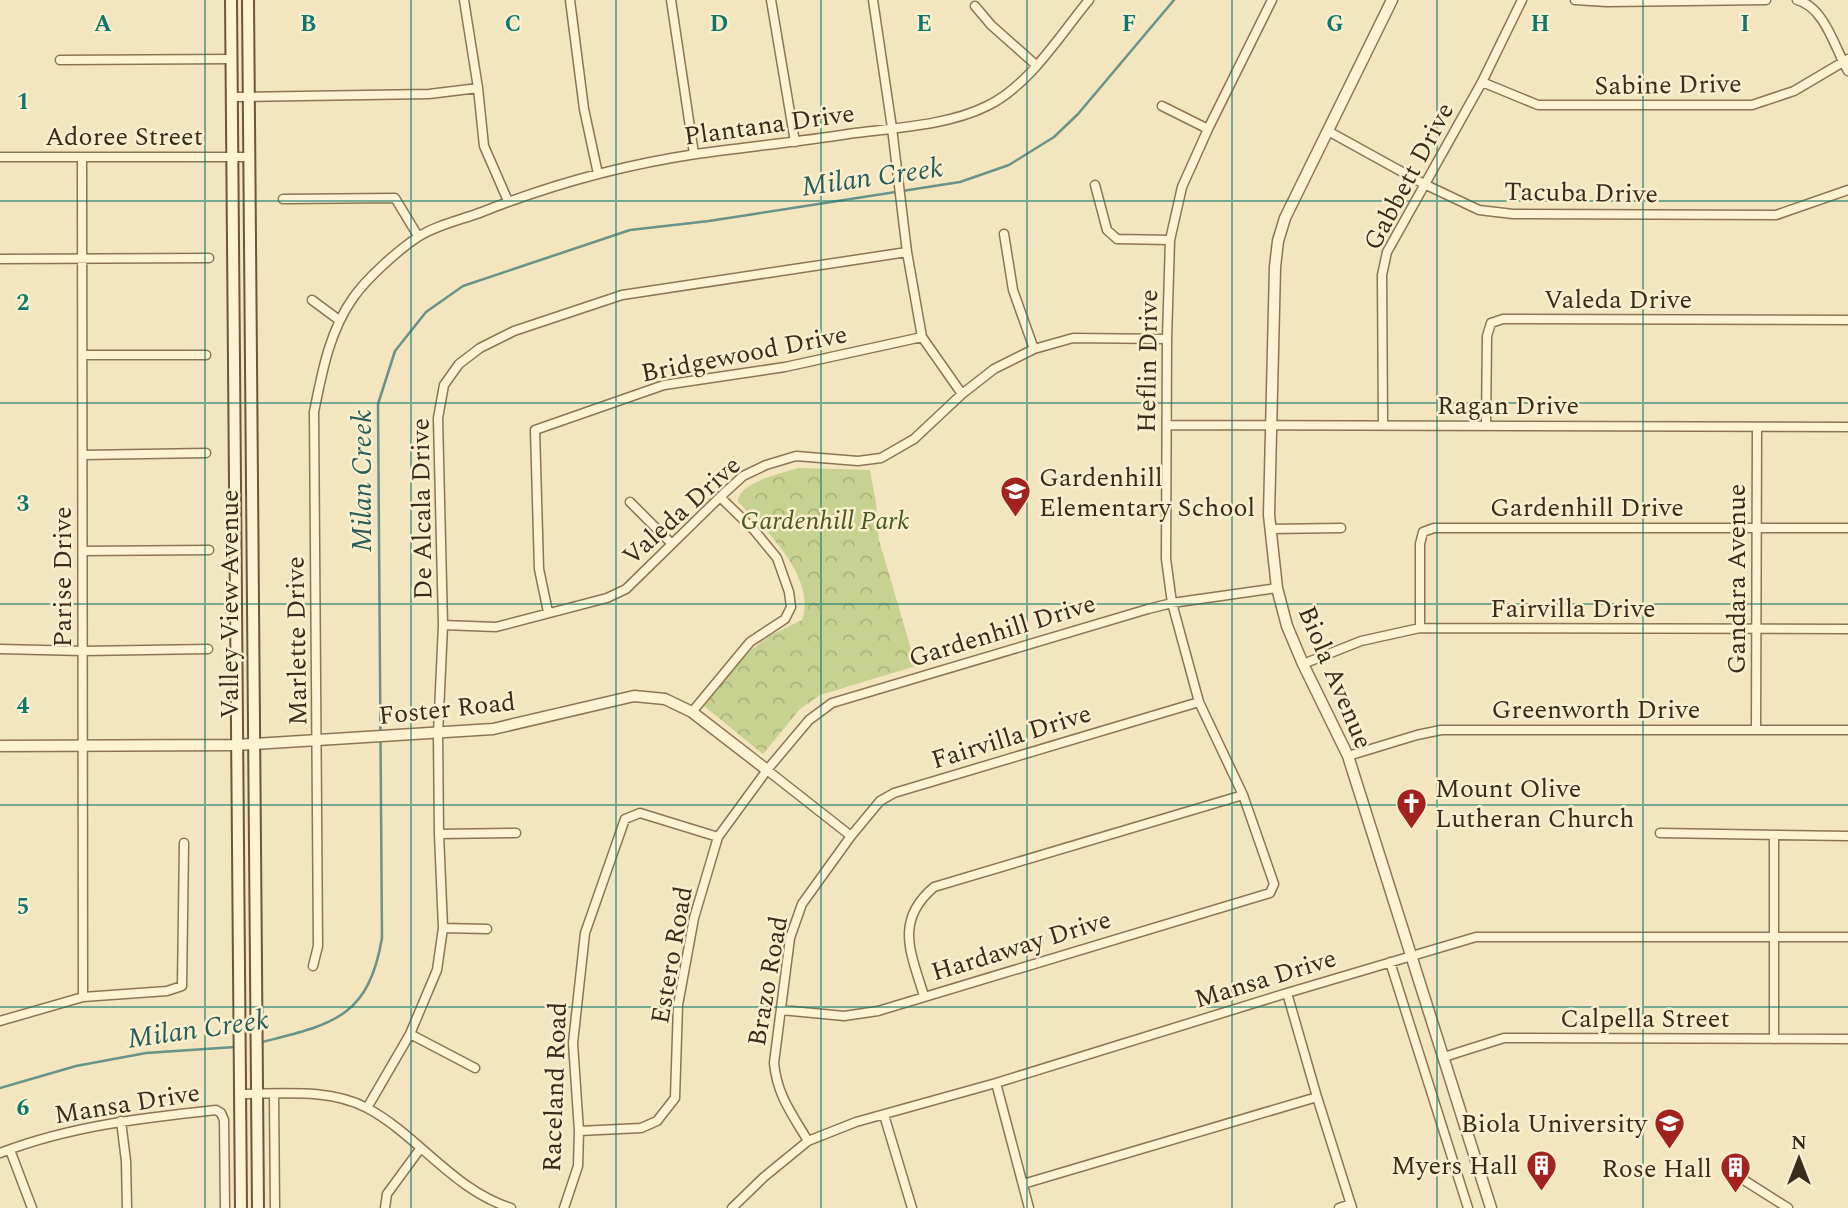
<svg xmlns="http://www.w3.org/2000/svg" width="1848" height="1208" font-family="Spectral,serif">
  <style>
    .forest { fill: url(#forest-crowns) }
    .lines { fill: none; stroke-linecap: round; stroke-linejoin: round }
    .stream { stroke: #68928a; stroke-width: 2.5 }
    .minor-casing { stroke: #8d7554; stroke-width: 11 }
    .tertiary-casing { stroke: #8d7554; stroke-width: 13 }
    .secondary-casing { stroke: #6e5638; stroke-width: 14 }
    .minor { stroke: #fdf2d1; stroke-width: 8 }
    .tertiary { stroke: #fdf2d1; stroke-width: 10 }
    .secondary { stroke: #fdf2d1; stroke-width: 10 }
    .grid { fill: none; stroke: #0f766e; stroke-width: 2; stroke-opacity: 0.55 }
    .labels { text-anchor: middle; stroke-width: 5; stroke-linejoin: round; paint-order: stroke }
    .street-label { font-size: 26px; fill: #3a2b1b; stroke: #f9efce }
    .poi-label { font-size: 26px; fill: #3a2b1b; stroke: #f9efce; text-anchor: end }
    .park-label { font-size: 26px; font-style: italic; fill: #48591f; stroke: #f9efce }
    .water-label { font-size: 28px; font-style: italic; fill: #285c5b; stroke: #f9efce }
    .grid-label { font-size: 23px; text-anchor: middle; font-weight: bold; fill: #0f766e; stroke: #f9efce; stroke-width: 5; stroke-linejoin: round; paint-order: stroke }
  </style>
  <defs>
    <pattern id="forest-crowns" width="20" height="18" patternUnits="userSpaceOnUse" patternTransform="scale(1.75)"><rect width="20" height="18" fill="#c7d290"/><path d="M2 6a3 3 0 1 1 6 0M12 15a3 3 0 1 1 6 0" fill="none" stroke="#acb47c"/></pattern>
  </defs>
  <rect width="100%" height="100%" fill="#f3e5bd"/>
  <path class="forest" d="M799,468L870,470L876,503L879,540L916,666L820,695L799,710L763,754L704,706L743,656L771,635L802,620C817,578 765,528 738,502C737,483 784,472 799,468Z"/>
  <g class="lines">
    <path class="stream" d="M259,1043C331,1024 368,1020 382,938L378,404L395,351L426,312L463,286L630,230L709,221L960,182L1009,165L1054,137L1078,114L1174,0
      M0,1088L76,1066L146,1053L235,1047"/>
    <defs>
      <path id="minor" d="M464,0L478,88L484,146L508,201
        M570,0L584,109L598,174
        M671,0L694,154
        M771,0L795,142
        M873,0L892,128L907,252L922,337L962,394
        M1575,0L1607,2L1766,0
        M1797,0C1825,7 1835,49 1848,71
        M975,6L991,25L1036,65
        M60,60L232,59
        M1482,82L1538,105H1752L1794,91L1848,59
        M232,97L429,94L478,88
        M1162,106L1208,129
        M1328,131L1424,184L1479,210L1513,214L1776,215L1848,190
        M0,157H249
        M82,157L83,997
        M1095,185L1107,230L1117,239L1170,240
        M283,199L395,198L418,236
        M1004,234L1013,290L1034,349
        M0,259L209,258
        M312,300L339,320
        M84,355H206
        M1167,425L1848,427
        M1383,425L1382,275L1387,252L1482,82L1522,0
        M1486,425L1487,336L1491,323L1503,319L1848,320
        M83,455L206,453
        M630,502L672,544
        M1270,529L1341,528
        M83,551L209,550
        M548,612L539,569L535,430L664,385L785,367L922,337
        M443,625L496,627L607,598L626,589L720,497L743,476L766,465L796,456L858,461L881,458L914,439L962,394L994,369L1034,349L1073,338L1167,339
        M1420,628V544L1423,532L1434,528H1848
        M0,649L83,651L208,649
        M1303,664L1361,641L1420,628L1848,629
        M692,712L750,642L785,619L791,607L789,592L777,558L754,530L720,497
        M1756,730L1757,427
        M1348,756L1417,735L1441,730H1848
        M767,770L851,836
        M1660,833L1848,836
        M439,834L516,833
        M443,928L487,929
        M1390,962L1468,1208
        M313,966L318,946L314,412C322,373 329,332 353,298C366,279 398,250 418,237C436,225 461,220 482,212C550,185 623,165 696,154C746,147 797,142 848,134C891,128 947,126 987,106C1030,85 1059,36 1089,0
        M1287,993L1317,1097L1352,1208
        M924,996C911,953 894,921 934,887L1243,795
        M781,1010L844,1016L878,1011L1270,893L1274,884L1243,795L1199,702L1172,603L1166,559L1167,339L1170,240L1182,187L1208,129L1272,0
        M0,1021L83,997L167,991L182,986L184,843
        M410,1034L475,1068
        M1774,1039V836
        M1444,1057L1504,1038L1848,1039
        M996,1083L1029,1208
        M240,1094C281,1094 329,1088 367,1108C418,1135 453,1190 511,1208
        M274,1094L275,1208
        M367,1108L410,1034L437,970L443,928L439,834L438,734L443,625L438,418L444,385L459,364L480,348L514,331L622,295L907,252
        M884,1115L912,1208
        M121,1121L126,1161L127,1208
        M579,1131L641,1128L657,1121L675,1098L678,1005L694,918L718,837L767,770L809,720L832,703L1148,609L1172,603L1277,588
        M808,1141C792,1114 777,1095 774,1063L790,938L802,904L851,836L880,801L894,793L1199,702
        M10,1150L32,1208
        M0,1153C70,1126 142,1118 216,1110L221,1113L224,1120L225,1208
        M1728,1170L1788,1208
        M1023,1184L1317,1097
        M385,1208L387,1194L420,1149
        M564,1208L578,1166L579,1131L573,1043L585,933L625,819L640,813L718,837
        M732,1208L764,1177L808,1141L856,1122L996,1083L1287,993L1476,937H1848
        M1339,1208L1351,1204"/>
      <path id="tertiary" d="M1392,0L1285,218L1278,241L1275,267L1269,515L1277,588L1287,626L1303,664L1348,756L1491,1208
        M0,746L237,745L493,729L634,696L665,699L692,712L767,770"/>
      <path id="secondary" d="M231,0L241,1208
        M248,0L258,1208"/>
    </defs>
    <use href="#minor" class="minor-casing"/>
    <use href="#tertiary" class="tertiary-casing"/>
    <use href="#secondary" class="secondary-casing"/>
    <use href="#minor" class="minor"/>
    <use href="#tertiary" class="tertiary"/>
    <use href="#secondary" class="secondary"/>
  </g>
  <path class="grid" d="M205,0V1208M411,0V1208M616,0V1208M821,0V1208M1027,0V1208M1232,0V1208M1437,0V1208M1643,0V1208M0,201H1848M0,403H1848M0,604H1848M0,805H1848M0,1007H1848"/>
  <defs>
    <symbol id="school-pin" viewBox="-11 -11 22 30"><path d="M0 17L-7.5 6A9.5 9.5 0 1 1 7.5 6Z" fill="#a2231d" stroke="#f9efce"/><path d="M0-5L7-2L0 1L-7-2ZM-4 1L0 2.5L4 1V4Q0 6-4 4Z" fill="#fff"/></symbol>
    <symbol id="church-pin" viewBox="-11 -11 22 30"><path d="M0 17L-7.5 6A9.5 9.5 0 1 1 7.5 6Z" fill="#a2231d" stroke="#f9efce"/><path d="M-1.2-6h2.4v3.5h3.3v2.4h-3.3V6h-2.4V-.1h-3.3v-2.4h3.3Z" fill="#fff"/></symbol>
    <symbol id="university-pin" viewBox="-11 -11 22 30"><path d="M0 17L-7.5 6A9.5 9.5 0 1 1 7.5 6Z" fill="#a2231d" stroke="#f9efce"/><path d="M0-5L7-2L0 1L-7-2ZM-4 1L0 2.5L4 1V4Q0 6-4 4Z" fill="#fff"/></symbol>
    <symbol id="building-pin" viewBox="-11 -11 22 30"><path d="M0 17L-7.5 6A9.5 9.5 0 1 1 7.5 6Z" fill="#a2231d" stroke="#f9efce"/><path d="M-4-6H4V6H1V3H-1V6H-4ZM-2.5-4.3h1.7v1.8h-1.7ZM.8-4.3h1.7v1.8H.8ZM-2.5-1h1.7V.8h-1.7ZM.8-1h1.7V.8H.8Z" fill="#fff"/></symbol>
  </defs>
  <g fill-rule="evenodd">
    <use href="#school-pin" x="998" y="474" width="35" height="47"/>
    <use href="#church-pin" x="1394" y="786" width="35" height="47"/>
    <use href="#university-pin" x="1652" y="1106" width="35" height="47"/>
    <use href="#building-pin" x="1524" y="1148" width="35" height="47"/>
    <use href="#building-pin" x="1718" y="1150" width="35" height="47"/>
  </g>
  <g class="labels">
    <g class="street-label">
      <text transform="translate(1668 84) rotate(-1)" y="9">Sabine Drive</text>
      <text transform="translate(769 124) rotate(-8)" y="9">Plantana Drive</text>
      <text x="124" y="145">Adoree Street</text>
      <text transform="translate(1408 176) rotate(-62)" y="9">Gabbett Drive</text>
      <text transform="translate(1581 192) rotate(1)" y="9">Tacuba Drive</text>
      <text x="1618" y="308">Valeda Drive</text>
      <text transform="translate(744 353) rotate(-11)" y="9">Bridgewood Drive</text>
      <text transform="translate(1147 361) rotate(-89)" y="9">Heflin Drive</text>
      <text x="1508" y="414">Ragan Drive</text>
      <text x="1587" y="516">Gardenhill Drive</text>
      <text transform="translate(421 509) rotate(-91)" y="9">De Alcala Drive</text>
      <text transform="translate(681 510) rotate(-42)" y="9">Valeda Drive</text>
      <text transform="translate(62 577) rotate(-90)" y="9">Parise Drive</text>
      <text transform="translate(1736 579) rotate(-90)" y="9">Gandara Avenue</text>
      <text transform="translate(229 604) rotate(-90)" y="9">Valley View Avenue</text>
      <text x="1573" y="617">Fairvilla Drive</text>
      <text transform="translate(1002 630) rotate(-17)" y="9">Gardenhill Drive</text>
      <text transform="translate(296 641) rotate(-91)" y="9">Marlette Drive</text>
      <text transform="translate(1336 677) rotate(67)" y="9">Biola Avenue</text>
      <text transform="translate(447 708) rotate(-6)" y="9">Foster Road</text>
      <text x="1596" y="718">Greenworth Drive</text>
      <text transform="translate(1011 736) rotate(-17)" y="9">Fairvilla Drive</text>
      <text transform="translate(1021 945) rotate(-17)" y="9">Hardaway Drive</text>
      <text transform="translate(671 955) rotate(-80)" y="9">Estero Road</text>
      <text transform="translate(1265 978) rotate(-17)" y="9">Mansa Drive</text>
      <text transform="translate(767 981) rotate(-80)" y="9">Brazo Road</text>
      <text x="1645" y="1027">Calpella Street</text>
      <text transform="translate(554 1087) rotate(-88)" y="9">Raceland Road</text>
      <text transform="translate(127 1103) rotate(-9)" y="9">Mansa Drive</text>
    </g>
    <g class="poi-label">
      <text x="1039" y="486" text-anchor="start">Gardenhill<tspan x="1039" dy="30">Elementary School</tspan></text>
      <text x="1435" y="797" text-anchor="start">Mount Olive<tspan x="1435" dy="30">Lutheran Church</tspan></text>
      <text x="1647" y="1132">Biola University</text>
      <text x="1518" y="1174">Myers Hall</text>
      <text x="1712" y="1177">Rose Hall</text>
    </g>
    <g class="park-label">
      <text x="825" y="529">Gardenhill Park</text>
    </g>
    <g class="water-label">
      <text transform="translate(872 176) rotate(-8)" y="10">Milan Creek</text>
      <text transform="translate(361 481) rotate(-90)" y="10">Milan Creek</text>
      <text transform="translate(198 1028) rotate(-8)" y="10">Milan Creek</text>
    </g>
  </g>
  <g class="grid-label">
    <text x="103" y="31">A</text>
    <text x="308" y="31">B</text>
    <text x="513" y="31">C</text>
    <text x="719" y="31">D</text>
    <text x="924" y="31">E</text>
    <text x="1129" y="31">F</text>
    <text x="1335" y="31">G</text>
    <text x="1540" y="31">H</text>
    <text x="1745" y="31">I</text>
    <text x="23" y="109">1</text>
    <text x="23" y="310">2</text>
    <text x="23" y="511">3</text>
    <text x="23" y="713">4</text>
    <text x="23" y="914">5</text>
    <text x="23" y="1115">6</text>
  </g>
  <g transform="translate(1799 1159)" stroke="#f9efce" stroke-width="5" paint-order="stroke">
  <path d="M0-5L12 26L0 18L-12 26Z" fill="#3a2b1b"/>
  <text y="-10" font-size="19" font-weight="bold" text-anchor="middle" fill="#3a2b1b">N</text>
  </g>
</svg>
